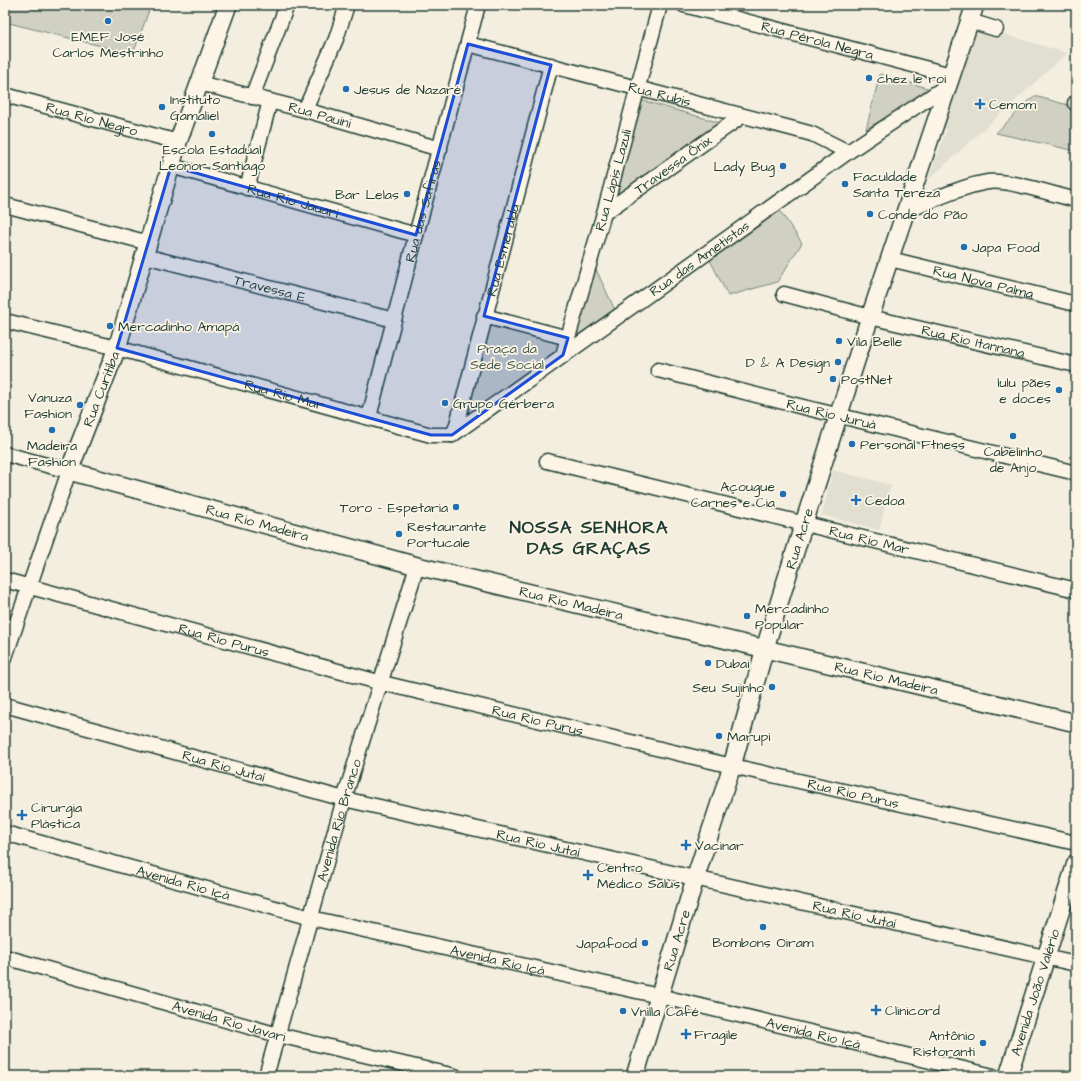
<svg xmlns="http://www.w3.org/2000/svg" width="1081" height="1081" font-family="'Architects Daughter',sans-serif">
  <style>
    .built { fill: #e1dfd0 }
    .green { fill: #d0d1c2; stroke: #78877b }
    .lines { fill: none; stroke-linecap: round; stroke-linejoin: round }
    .minor-casing { stroke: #1f3d34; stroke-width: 17 }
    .tertiary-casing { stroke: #1f3d34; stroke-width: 20 }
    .minor { stroke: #fcf5e5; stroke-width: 14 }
    .tertiary { stroke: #fcf5e5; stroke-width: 17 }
    .marked { fill: #1d4ed8; fill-opacity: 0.2; stroke: #1d4ed8; stroke-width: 3; stroke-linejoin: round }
    .poi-dot { fill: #1f6fb2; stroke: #fcf5e5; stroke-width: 1.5 }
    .labels { text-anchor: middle; stroke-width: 3.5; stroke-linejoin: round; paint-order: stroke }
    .poi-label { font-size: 14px; fill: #1f3d34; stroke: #fcf5e5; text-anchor: start }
    .street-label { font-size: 14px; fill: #1f3d34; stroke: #fcf5e5 }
    .park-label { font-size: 14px; fill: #425b50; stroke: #fcf5e5 }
    .district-label { font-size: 18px; font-weight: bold; letter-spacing: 1px; fill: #1f3d34; stroke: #fcf5e5 }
  </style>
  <rect width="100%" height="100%" fill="#f3eede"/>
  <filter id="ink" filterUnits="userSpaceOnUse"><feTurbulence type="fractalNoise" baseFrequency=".025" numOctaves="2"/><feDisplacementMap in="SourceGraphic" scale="8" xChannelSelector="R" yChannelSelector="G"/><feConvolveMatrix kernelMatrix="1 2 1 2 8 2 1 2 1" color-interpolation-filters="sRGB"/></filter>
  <g filter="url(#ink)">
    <path class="built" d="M976,26L1067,53L928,180L947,129L940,127Z
      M833,470L891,485L879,530L822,515Z"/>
    <path class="green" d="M5,5H151L133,54L5,22Z
      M880,74L934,90L866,129Z
      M1034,96L1076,107V151L996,133Z
      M637,99L721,123L618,200L613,198Z
      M780,211L802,243L777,282L728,296L710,260Z
      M593,263L615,310L581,335L576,333Z
      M486,323L562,341L558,354L459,424Z"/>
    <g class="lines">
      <defs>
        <g id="minor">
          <path id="s1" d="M684,5L951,75"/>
          <path d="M970,21L996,29"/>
          <path id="s2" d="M468,44L794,129L812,134L848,152"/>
          <path id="s3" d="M199,83L305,110L440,149"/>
          <path id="s4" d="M5,95L178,142"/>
          <path d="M252,97L287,5"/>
          <path d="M1075,103H1076"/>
          <path d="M305,110L336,39L347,5"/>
          <path id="s5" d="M171,166L416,235"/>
          <path d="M247,188L270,101"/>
          <path d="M5,205L149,243"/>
          <path d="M906,211C931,201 962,186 988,182C1008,179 1055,195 1076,200"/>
          <path id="s6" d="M604,213L742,116"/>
          <path id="s7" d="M145,256L394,320"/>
          <path id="s8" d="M890,259L1076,304"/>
          <path id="s9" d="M784,294L870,317L1076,365"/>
          <path d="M484,316L568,338"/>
          <path id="s10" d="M5,321L117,348L431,435H452"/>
          <path id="s11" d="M563,355L604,213L660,5"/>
          <path id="s12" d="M658,370L799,406L1076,473"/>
          <path id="s13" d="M369,417L416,235L478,5"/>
          <path id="s14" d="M452,435L848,152L948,85"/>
          <path id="s15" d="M452,435L456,428L551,65"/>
          <path d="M5,454L69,471L5,657"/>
          <path id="s16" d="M547,461L1076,590"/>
          <path id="s17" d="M5,580L382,683L732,766L1076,843"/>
          <path id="s18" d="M5,705L344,799L1076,964"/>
          <path id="s19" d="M5,833L311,918L659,996L993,1076"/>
          <path id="s20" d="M5,957L278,1035L455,1076"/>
          <path id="s21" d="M266,1076L344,799L417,566"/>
        </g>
        <g id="tertiary">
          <path id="s22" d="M228,5L178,142L117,348L69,471L417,566L1076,723"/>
          <path id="s23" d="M635,1076L695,879L732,766L765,648L804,523L870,317L975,5"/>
          <path id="s24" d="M1008,1076L1076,863"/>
        </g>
      </defs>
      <use href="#minor" class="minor-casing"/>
      <use href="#tertiary" class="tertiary-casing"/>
      <use href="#minor" class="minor"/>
      <use href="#tertiary" class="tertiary"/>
    </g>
  </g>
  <path class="marked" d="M468,44L551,65L484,316L568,338L563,355L452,435H431L117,348L171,166L416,235Z"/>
  <g class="poi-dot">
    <circle cx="108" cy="21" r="4"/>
    <circle cx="869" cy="78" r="4"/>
    <circle cx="346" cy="89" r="4"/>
    <path d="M978 98h4v4h4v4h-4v4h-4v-4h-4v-4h4z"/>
    <circle cx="162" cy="107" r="4"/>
    <circle cx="212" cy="134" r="4"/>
    <circle cx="783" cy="166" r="4"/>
    <circle cx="845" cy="184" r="4"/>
    <circle cx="407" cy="194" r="4"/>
    <circle cx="870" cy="214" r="4"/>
    <circle cx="964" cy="247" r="4"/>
    <circle cx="110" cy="326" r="4"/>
    <circle cx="839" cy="341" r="4"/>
    <circle cx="838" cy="362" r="4"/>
    <circle cx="833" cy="379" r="4"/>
    <circle cx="1059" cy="390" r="4"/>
    <circle cx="445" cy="403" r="4"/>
    <circle cx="80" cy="405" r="4"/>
    <circle cx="52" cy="430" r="4"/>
    <circle cx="1013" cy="436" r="4"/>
    <circle cx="852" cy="444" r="4"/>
    <circle cx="783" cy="494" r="4"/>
    <path d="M854 494h4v4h4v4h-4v4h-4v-4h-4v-4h4z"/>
    <circle cx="456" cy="507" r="4"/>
    <circle cx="399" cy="534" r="4"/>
    <circle cx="747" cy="616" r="4"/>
    <circle cx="708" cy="663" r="4"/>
    <circle cx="772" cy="687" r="4"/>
    <circle cx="719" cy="736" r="4"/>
    <path d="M20 809h4v4h4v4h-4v4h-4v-4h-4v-4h4z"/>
    <path d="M684 839h4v4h4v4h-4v4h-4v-4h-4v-4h4z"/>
    <path d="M586 869h4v4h4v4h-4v4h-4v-4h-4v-4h4z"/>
    <circle cx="763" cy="927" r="4"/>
    <circle cx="645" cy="943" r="4"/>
    <path d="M874 1004h4v4h4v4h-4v4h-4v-4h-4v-4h4z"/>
    <circle cx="623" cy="1011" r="4"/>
    <path d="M684 1028h4v4h4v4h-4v4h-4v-4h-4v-4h4z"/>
    <circle cx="983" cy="1043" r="4"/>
  </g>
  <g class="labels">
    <g class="poi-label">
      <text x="108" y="41" text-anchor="middle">EMEF José<tspan x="108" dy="16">Carlos Mestrinho</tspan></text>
      <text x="877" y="83">chez le roi</text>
      <text x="354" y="94">Jesus de Nazaré</text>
      <text x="170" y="104">Instituto<tspan x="170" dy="16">Gamaliel</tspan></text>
      <text x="989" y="109">Cemom</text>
      <text x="212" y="154" text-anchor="middle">Escola Estadual<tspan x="212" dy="16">Leonor Santiago</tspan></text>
      <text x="775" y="171" text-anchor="end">Lady Bug</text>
      <text x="853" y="181">Faculdade<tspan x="853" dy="16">Santa Tereza</tspan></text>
      <text x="399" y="199" text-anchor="end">Bar Lelas</text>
      <text x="878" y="219">Conde do Pão</text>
      <text x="972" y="252">Japa Food</text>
      <text x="118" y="331">Mercadinho Amapá</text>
      <text x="847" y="346">Vila Belle</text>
      <text x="830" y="367" text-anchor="end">D &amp; A Design</text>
      <text x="841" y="384">PostNet</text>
      <text x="1051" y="387" text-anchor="end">lulu pães<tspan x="1051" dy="16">e doces</tspan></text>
      <text x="72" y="402" text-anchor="end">Vanuza<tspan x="72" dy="16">Fashion</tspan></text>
      <text x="453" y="408">Grupo Gérbera</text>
      <text x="860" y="449">Personal Ftness</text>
      <text x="52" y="450" text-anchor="middle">Madeira<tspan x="52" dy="16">Fashion</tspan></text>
      <text x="1013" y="456" text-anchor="middle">Cabelinho<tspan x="1013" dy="16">de Anjo</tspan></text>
      <text x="775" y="491" text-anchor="end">Açougue<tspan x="775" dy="16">Carnes e Cia</tspan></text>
      <text x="865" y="505">Cedoa</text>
      <text x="448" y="512" text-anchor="end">Toro - Espetaria</text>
      <text x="407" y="531">Restaurante<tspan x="407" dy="16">Portucale</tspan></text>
      <text x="755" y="613">Mercadinho<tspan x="755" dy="16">Popular</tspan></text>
      <text x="716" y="668">Dubai</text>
      <text x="764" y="692" text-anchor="end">Seu Sujinho</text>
      <text x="727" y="741">Marupi</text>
      <text x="31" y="812">Cirurgia<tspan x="31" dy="16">Plástica</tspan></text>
      <text x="695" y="850">Vacinar</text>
      <text x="597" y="872">Centro<tspan x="597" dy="16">Médico Salus</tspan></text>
      <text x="763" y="947" text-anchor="middle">Bombons Oiram</text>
      <text x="637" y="948" text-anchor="end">Japafood</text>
      <text x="885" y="1015">Clinicord</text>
      <text x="631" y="1016">Vnilla Café</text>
      <text x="694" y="1039">Fragile</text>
      <text x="975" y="1040" text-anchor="end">Antônio<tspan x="975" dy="16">Ristoranti</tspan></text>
    </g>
    <g class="street-label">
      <text dy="5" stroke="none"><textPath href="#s1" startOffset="138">Rua Pérola Negra</textPath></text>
      <text dy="5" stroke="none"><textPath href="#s2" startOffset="198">Rua Rubis</textPath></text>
      <text dy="5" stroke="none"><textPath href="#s3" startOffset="125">Rua Pauini</textPath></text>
      <text dy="5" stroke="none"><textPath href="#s4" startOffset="90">Rua Rio Negro</textPath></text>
      <text dy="5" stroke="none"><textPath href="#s6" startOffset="84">Travessa Ônix</textPath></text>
      <text dy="5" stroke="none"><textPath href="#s11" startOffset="182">Rua Lápis Lazuli</textPath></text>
      <text dy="5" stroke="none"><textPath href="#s5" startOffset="127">Rua Rio Jauari</textPath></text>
      <text dy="5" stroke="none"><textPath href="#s13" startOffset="213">Rua das Safiras</textPath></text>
      <text dy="5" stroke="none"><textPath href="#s15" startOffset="192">Rua Esmeralda</textPath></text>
      <text dy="5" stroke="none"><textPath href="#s14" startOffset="304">Rua das Ametistas</textPath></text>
      <text dy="5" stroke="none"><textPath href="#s8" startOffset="96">Rua Nova Palma</textPath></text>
      <text dy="5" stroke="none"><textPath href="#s7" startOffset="129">Travessa E</textPath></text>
      <text dy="5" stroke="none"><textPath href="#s9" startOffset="195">Rua Rio Itannana</textPath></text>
      <text transform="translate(101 389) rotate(-69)" y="5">Rua Curitiba</text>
      <text dy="5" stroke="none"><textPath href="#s10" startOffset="289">Rua Rio Mar</textPath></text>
      <text dy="5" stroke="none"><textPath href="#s12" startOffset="179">Rua Rio Juruá</textPath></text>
      <text dy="5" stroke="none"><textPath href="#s22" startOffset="688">Rua Rio Madeira</textPath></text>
      <text dy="5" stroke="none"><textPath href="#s23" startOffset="562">Rua Acre</textPath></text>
      <text dy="5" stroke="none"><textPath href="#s16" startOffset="332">Rua Rio Mar</textPath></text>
      <text dy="5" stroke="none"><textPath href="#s22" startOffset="1012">Rua Rio Madeira</textPath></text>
      <text dy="5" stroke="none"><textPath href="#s17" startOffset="227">Rua Rio Purus</textPath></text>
      <text dy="5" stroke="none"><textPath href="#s22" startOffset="1336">Rua Rio Madeira</textPath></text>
      <text dy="5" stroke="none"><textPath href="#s17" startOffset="551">Rua Rio Purus</textPath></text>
      <text dy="5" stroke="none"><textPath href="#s18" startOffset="227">Rua Rio Jutaí</textPath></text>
      <text dy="5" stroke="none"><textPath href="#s17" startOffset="875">Rua Rio Purus</textPath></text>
      <text dy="5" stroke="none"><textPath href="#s21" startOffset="266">Avenida Rio Branco</textPath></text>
      <text dy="5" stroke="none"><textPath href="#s18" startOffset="551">Rua Rio Jutaí</textPath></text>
      <text dy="5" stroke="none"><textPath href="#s19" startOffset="185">Avenida Rio Içá</textPath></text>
      <text dy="5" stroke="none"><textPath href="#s18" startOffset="875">Rua Rio Jutaí</textPath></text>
      <text dy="5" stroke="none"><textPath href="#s23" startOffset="142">Rua Acre</textPath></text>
      <text dy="5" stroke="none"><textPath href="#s19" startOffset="509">Avenida Rio Içá</textPath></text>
      <text dy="5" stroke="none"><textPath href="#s24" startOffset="88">Avenida João Valério</textPath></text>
      <text dy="5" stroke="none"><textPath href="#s20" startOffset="233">Avenida Rio Javari</textPath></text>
      <text dy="5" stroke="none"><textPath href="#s19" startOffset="833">Avenida Rio Içá</textPath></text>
    </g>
    <g class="park-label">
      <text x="507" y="353">Praça da<tspan x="507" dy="16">Sede Social</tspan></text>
    </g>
    <g class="district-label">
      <text x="589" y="533">NOSSA SENHORA<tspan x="589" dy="21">DAS GRAÇAS</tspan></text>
    </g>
  </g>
  <rect width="1081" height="1081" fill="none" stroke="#fcf5e5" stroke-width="20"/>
  <rect x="10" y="10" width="1061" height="1061" fill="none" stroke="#1f3d34" stroke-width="1.5" filter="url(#ink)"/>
</svg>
